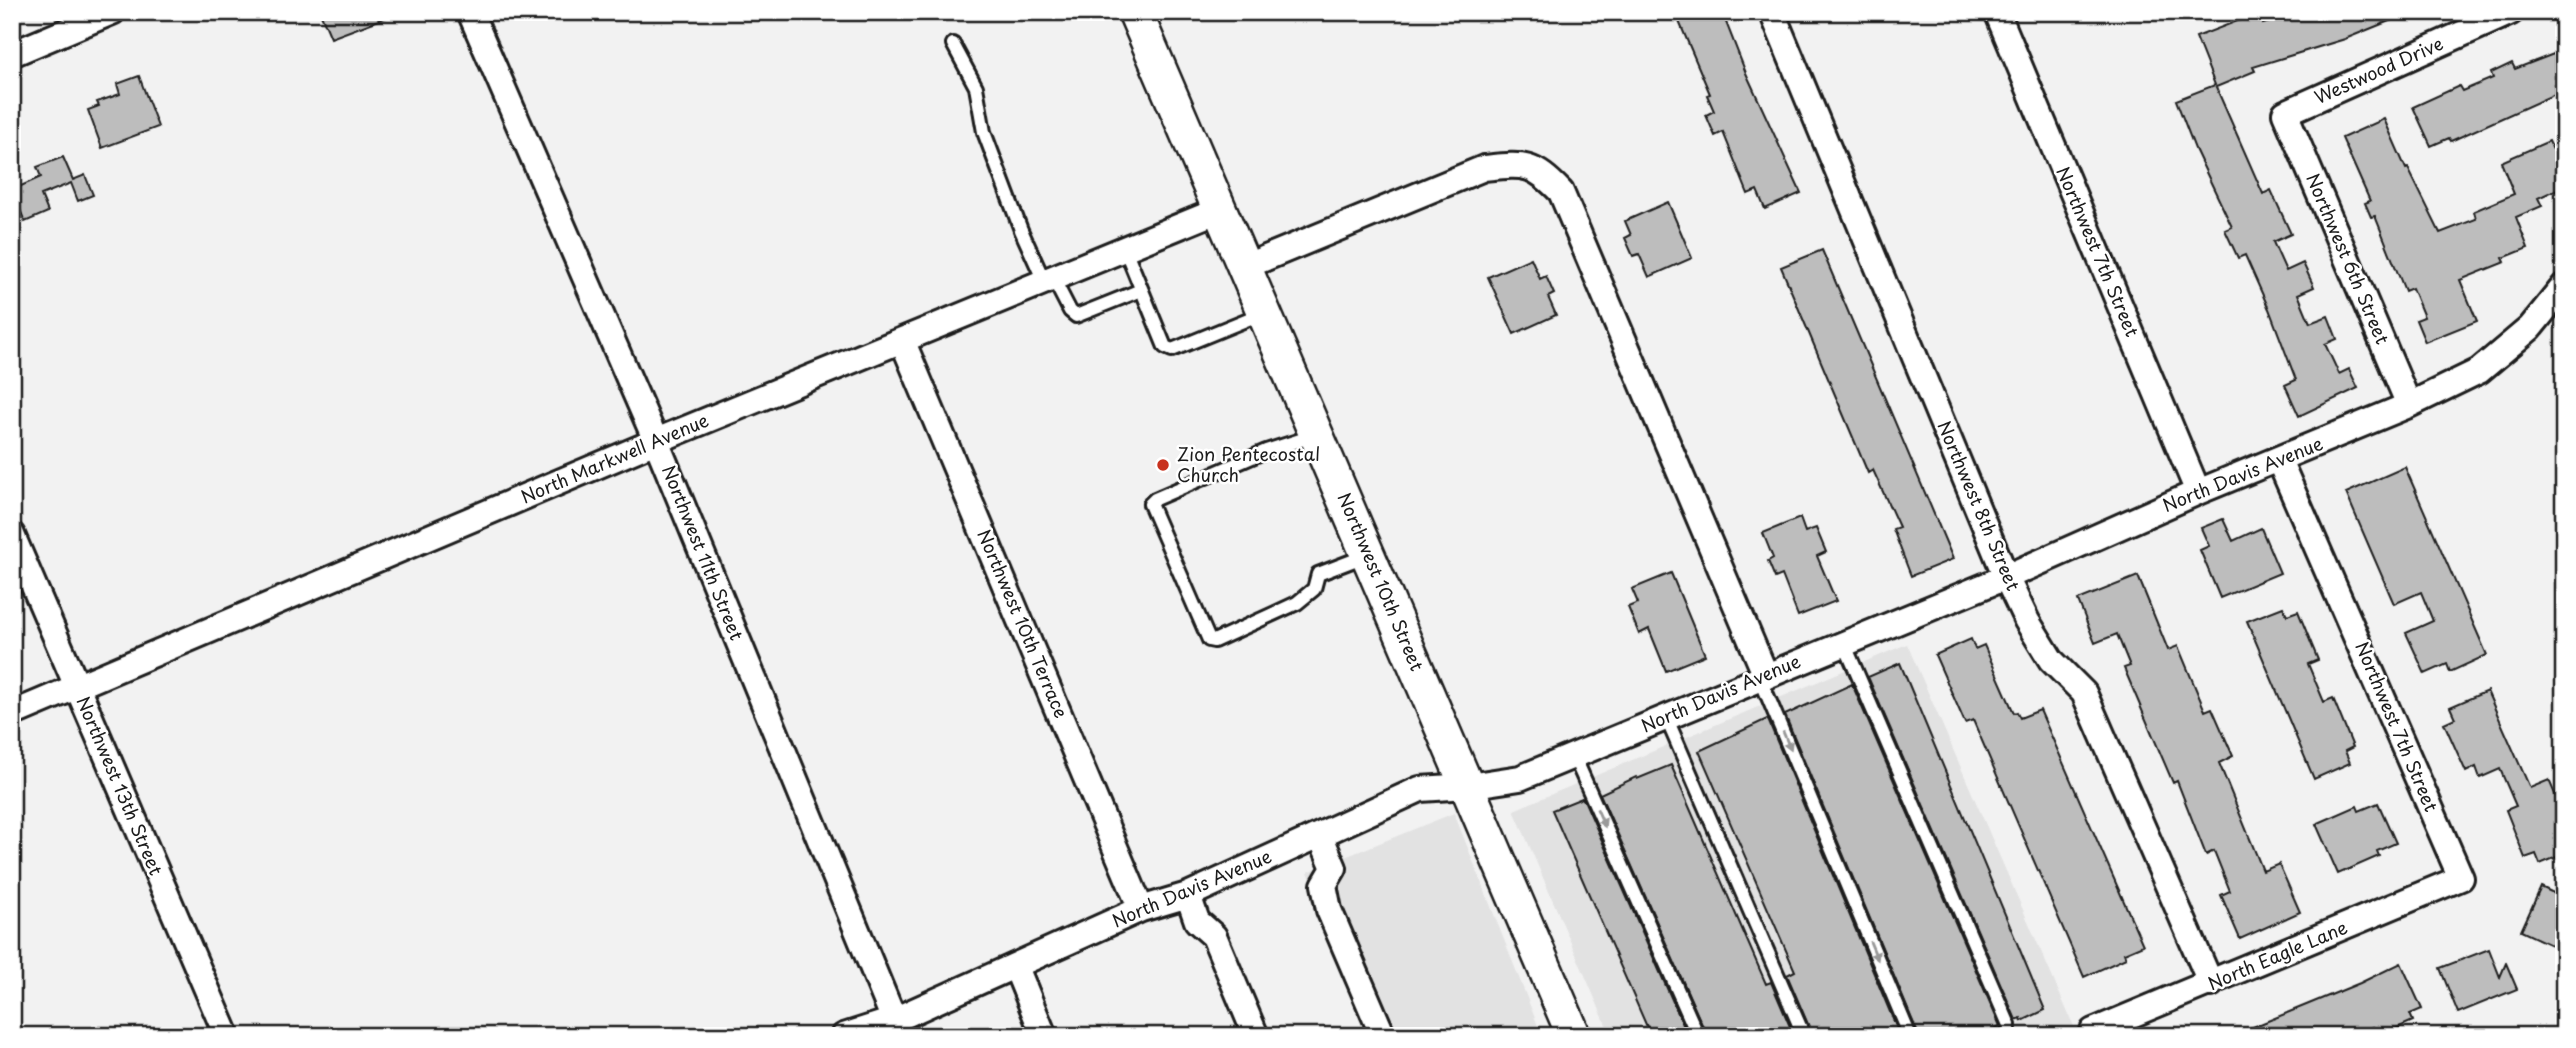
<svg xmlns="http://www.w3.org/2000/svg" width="2576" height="1048" font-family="'Playpen Sans',sans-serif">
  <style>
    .built { fill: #e2e2e2 }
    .building { fill: #bdbdbd; stroke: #1c1c1c; stroke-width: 2 }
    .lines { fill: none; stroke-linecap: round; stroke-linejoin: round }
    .service-casing { stroke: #1c1c1c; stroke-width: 18 }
    .minor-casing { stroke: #1c1c1c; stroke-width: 30 }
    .secondary-casing { stroke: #1c1c1c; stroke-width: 38 }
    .path { stroke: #1c1c1c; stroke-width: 3.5; stroke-dasharray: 2 5; stroke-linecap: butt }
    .service { stroke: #fff; stroke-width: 12 }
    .minor { stroke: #fff; stroke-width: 24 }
    .secondary { stroke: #fff; stroke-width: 33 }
    .oneway { fill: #999 }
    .poi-dot { fill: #c8321e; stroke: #fff; stroke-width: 2.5 }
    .labels { text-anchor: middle; stroke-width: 5; stroke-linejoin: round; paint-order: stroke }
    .street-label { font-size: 18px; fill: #1c1c1c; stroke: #fff }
    .poi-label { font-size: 18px; fill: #1c1c1c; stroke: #fff; text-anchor: start }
  </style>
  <rect width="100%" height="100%" fill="#f2f2f2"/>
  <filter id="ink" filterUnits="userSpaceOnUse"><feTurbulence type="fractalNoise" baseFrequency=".0143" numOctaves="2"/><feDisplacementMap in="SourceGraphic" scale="14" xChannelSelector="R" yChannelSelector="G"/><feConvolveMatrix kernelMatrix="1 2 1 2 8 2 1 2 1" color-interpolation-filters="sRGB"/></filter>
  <g filter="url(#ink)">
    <path class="built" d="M1907,644L2078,1036H1611L1514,810Z
      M1454,813L1542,1036H1375L1308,872Z"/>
    <path class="building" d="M320,12H395V14L331,38Z
      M1675,12H1722L1746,73L1801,193L1765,209L1757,190L1748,194L1723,132L1715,136L1706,115L1714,111L1707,95L1710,94Z
      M2302,12L2409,13L2345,39L2253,67L2255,71L2216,87L2263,194L2271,190L2291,234L2273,242L2286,271L2303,263L2314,287L2298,294L2310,323L2328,316L2337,339L2325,344L2339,374L2349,369L2358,388L2299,416L2285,385L2296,380L2269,309L2245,255L2238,258L2225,230L2232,227L2195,149L2176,100L2215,85L2196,37L2258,13L2263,24Z
      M2564,50V90L2451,141L2449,138L2431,146L2413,107L2459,86L2462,91L2493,78L2491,73L2512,63L2515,69Z
      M139,76L158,127L102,148L88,110L99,106L97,102L120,94L117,84Z
      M2384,119L2406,169L2408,168L2440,233L2476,219L2474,211L2514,194L2501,162L2549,141L2564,174V186L2538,198L2542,206L2516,217L2528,248L2503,258L2505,262L2460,280L2477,321L2425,342L2416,320L2424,317L2412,288L2405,291L2375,216L2371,217L2365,203L2370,201L2342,138Z
      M63,157L73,180L85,175L93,195L78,201L71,183L41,195L48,212L25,222L12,190L41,177L37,167Z
      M1668,202L1692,258L1649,277L1639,254L1633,256L1625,238L1631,235L1625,221Z
      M1822,250L1953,559L1911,576L1893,529L1899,527L1873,470L1868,473L1781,267Z
      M1531,258L1540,279L1546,276L1554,294L1548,297L1556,315L1514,334L1488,277Z
      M2405,467L2487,655L2450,672L2447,664L2425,674L2406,633L2433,621L2421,592L2394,604L2346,493Z
      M1800,518L1805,532L1816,528L1826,552L1817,556L1836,601L1798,616L1782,575L1775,578L1768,561L1773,558L1763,533Z
      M2223,519L2233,541L2261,528L2280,573L2220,598L2200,550L2209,546L2201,528Z
      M1671,573L1705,655L1666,671L1649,629L1639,634L1628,607L1638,603L1632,589Z
      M2138,576L2168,650L2178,646L2205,711L2212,708L2233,756L2219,763L2263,871L2279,864L2300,912L2240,939L2221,895L2230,891L2214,851L2206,855L2177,781L2173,783L2124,668L2130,666L2117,634L2095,643L2078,600Z
      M2283,607L2287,615L2298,611L2318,660L2308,664L2324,702L2333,698L2353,747L2345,751L2350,763L2314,779L2247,621Z
      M1971,639L1975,649L1984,645L2014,713L2017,712L2020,718L2040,710L2143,945L2124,953L2126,958L2084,977L1973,720L1965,723L1935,655Z
      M1900,663L2045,1010L2022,1021L2021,1018L2016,1020L1868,677Z
      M1852,684L2000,1026L1978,1036H1919L1785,715Z
      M2487,691L2530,788L2549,780L2564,815V854L2540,864L2536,854L2525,858L2506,810L2516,806L2500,769L2480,778L2476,767L2466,772L2444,723L2455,718L2450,707Z
      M1767,719L1769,722L1900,1036H1813L1787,975L1795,971L1699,751Z
      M1671,765L1766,984L1771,982L1794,1036H1707L1600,794L1636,777L1637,779Z
      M1582,798L1585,802L1688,1036H1651L1552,810Z
      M2378,803L2396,843L2377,851L2379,856L2338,874L2316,824L2357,806L2359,811Z
      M2541,887L2564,898V951L2521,931Z
      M2489,949L2500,977L2506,963L2517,989L2458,1013L2440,968Z
      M2401,963L2422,1009L2410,1014L2413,1021L2379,1036H2377L2373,1027L2351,1036H2231L2360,983Z"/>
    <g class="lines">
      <defs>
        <path id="service" d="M953,44L976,87L984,132L1021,230L1044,281
          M1125,249L1165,347L1172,350L1263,313
          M1053,278L1070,311L1076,316L1141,290
          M1316,435L1266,451L1155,499L1150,504L1209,640L1214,641L1297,603L1314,589L1318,574L1365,556
          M1844,643L2009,1025L2008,1036
          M1760,678L1910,1036
          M1666,717L1804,1036
          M1574,756L1698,1036"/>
        <path id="minor" d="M470,12L656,441L894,1020
          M1772,12L2006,577L2027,621L2051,660L2084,693L2211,984
          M1997,12L2198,492
          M12,54L112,12
          M1244,267L1484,168C1524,164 1532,162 1561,192L1766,676
          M902,340L1141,909
          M2409,405L2285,113L2511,12
          M12,535L227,1036
          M12,714L656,441L1219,210
          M1320,835L1334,868L1324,885L1329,910L1383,1036
          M1188,895L1197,921L1214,936L1256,1036
          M1016,967L1044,1036
          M2093,1031L2461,878L2279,460
          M844,1036L894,1020L1141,909L1188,895L1420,789L1468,786L1520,778L2006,577L2198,492L2409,405L2479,371L2530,328L2564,286"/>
        <path id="secondary" d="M1135,12L1574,1036"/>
      </defs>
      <use href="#service" class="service-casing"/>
      <use href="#minor" class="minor-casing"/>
      <use href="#secondary" class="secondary-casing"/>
      <path class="path" d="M2560,1036L2564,1034"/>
      <use href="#service" class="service"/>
      <use href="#minor" class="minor"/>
      <use href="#secondary" class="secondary"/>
    </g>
    <defs><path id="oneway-solid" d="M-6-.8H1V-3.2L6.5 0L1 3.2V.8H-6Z" transform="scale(1.75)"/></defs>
    <g class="oneway">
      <use href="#oneway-solid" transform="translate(1787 741) rotate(67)"/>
      <use href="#oneway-solid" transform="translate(1601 818) rotate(66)"/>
      <use href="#oneway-solid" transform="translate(1874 951) rotate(67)"/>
    </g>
  </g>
  <circle class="poi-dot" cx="1163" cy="465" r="7"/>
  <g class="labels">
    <g class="street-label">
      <text transform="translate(2379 71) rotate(-24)" y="6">Westwood Drive</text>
      <text transform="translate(2097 252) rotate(67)" y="6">Northwest 7th Street</text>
      <text transform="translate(2347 259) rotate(67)" y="6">Northwest 6th Street</text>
      <text transform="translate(615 459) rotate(-23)" y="6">North Markwell Avenue</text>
      <text transform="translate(2243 475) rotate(-22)" y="6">North Davis Avenue</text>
      <text transform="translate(1978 506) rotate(67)" y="6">Northwest 8th Street</text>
      <text transform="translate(702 553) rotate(68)" y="6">Northwest 11th Street</text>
      <text transform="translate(1380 582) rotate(67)" y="6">Northwest 10th Street</text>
      <text transform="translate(1022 624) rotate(67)" y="6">Northwest 10th Terrace</text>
      <text transform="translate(1721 694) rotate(-23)" y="6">North Davis Avenue</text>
      <text transform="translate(2396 727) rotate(67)" y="6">Northwest 7th Street</text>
      <text transform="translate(119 786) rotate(67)" y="6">Northwest 13th Street</text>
      <text transform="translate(1192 889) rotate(-23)" y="6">North Davis Avenue</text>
      <text transform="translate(2278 956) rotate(-23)" y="6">North Eagle Lane</text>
    </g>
    <g class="poi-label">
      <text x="1177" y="461">Zion Pentecostal<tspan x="1177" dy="21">Church</tspan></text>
    </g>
  </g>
  <rect width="2576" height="1048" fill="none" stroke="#fff" stroke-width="42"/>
  <rect x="21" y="21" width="2534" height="1006" fill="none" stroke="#1c1c1c" stroke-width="2.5" filter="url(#ink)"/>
</svg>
